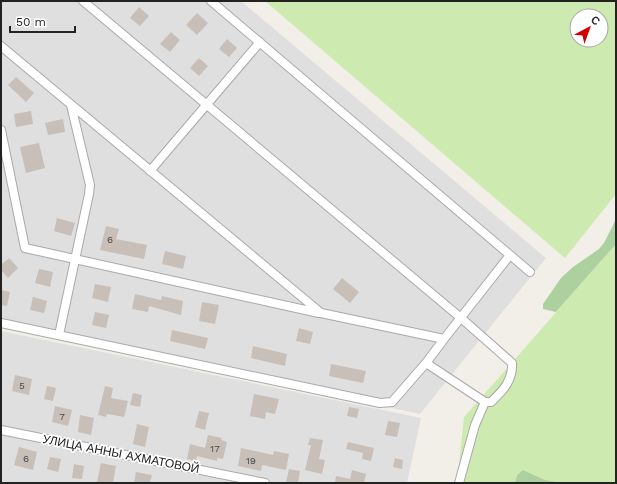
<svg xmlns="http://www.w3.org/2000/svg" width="617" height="484" font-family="'Work Sans',sans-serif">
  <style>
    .residential { fill: #e0dfdf }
    .grass { fill: #cdebb0; fill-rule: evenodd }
    .forest { fill: #add19e }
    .building { fill: #c7bfb8 }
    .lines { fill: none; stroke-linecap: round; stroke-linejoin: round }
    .minor-casing { stroke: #a9a9a9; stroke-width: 10 }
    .minor { stroke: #fff; stroke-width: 8 }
    .labels { text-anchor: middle; stroke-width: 3.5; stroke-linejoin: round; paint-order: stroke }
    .number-label { font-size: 10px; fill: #4b4948 }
    .street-label { font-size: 12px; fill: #222; stroke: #fff }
  </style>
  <rect width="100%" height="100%" fill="#f2efe9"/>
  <path class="residential" d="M1,1H241L546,258L420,414L1,325Z
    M1,331L421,418L407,483H1Z"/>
  <path class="grass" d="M265,1H616V194L565,258ZM577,16H601V40H577Z
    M616,244V483H563L545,480L523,470L517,475L515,483H457L464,417Z"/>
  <path class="forest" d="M616,219V244L556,312L543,309V304L561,278L573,267L599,249L604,243Z
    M523,470L545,480L563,483H515L517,475Z"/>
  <path class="building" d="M139,7L149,16L140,26L130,18Z
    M197,13L208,23L197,35L186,25Z
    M171,32L180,40L170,52L160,44Z
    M227,39L237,48L229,57L219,49Z
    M199,58L208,66L199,76L190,68Z
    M16,77L34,93L26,102L8,85Z
    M31,111L33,124L16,127L14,114Z
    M63,119L65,132L48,135L45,123Z
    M39,143L45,168L26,173L20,147Z
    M57,218L75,223L71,236L54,231Z
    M106,226L119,229L116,239L147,245L144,259L100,250Z
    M165,251L186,256L183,269L162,264Z
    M9,258L18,268L8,278L1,270V265Z
    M39,269L53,272L50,287L35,283Z
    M342,278L359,292L350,303L333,289Z
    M95,284L111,287L108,302L92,298Z
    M1,290L10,292L7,306L1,305Z
    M135,294L161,300L162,296L183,301L181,315L149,306L148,312L132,309Z
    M33,297L47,301L44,313L30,310Z
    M202,302L219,305L215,324L199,321Z
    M95,312L109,315L106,328L92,325Z
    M299,328L313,332L310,344L296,341Z
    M172,330L208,338L205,349L170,341Z
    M253,346L287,354L285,366L251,358Z
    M331,364L366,371L363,383L329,376Z
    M15,375L32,379L29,395L12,391Z
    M47,386L56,388L53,401L44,399Z
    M105,386L113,388L111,398L128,401L124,417L107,414L106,417L98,415Z
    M133,393L142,395L140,407L130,405Z
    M254,394L279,399L275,414L266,412L265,419L250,416Z
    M55,406L72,410L68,426L52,422Z
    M349,407L359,409L357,418L347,416Z
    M199,411L209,413L205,430L195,427Z
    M80,415L94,418L91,435L78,432Z
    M388,421L400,423L397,437L385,435Z
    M137,424L149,427L145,447L133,444Z
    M208,435L222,438L221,440L227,442L223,459L217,458V461L197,456L196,461L187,459L190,444L205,448Z
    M310,438L323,440L319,459L325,460L322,474L305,470L311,445H308Z
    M348,442L374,448L371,461L362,459L363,453L346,449Z
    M19,447L37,452L33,470L14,465Z
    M241,448L273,455L274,451L289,454L286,470L262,465L261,471L238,466Z
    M50,457L61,459L58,472L47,469Z
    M395,458L403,460L402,469L393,467Z
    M101,463L116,466L113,483L97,482Z
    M74,464L84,466L82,479L72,478Z
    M289,469L300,471L298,483H286Z
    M352,470L366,474L364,483H335L336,476L350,479Z
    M136,472L152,475L150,483H134Z"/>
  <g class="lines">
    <defs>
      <path id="minor" d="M83,1L461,318L512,363C513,380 503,391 491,402H485L426,363L444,339
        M211,1L530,272
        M1,46L321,313L444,339L510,255
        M1,130L25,248L319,313
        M150,171L260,42
        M1,323L380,403L392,402L426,363
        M59,335L89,194L90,185L71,105
        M1,430L265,483
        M459,483L475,425L485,402"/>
    </defs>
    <use href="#minor" class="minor-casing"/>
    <use href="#minor" class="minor"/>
  </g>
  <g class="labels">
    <g class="number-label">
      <text x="110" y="243">6</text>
      <text x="22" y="389">5</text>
      <text x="62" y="420">7</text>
      <text x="215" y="452">17</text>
      <text x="26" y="462">6</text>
      <text x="251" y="464">19</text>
    </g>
    <g class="street-label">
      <text transform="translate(121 454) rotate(11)" y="4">УЛИЦА АННЫ АХМАТОВОЙ</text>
    </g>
  </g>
  <rect width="617" height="484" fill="none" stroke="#222222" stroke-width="4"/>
  <g transform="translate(589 28) rotate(41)"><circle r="19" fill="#ffffff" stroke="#a7a7a7"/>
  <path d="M0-3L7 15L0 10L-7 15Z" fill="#d40000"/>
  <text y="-6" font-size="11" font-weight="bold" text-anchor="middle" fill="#222222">С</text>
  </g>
  <path d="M10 26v6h65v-6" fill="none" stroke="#222222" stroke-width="2"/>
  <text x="16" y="26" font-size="12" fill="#222222" stroke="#ffffff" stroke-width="3" paint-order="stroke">50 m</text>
</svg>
